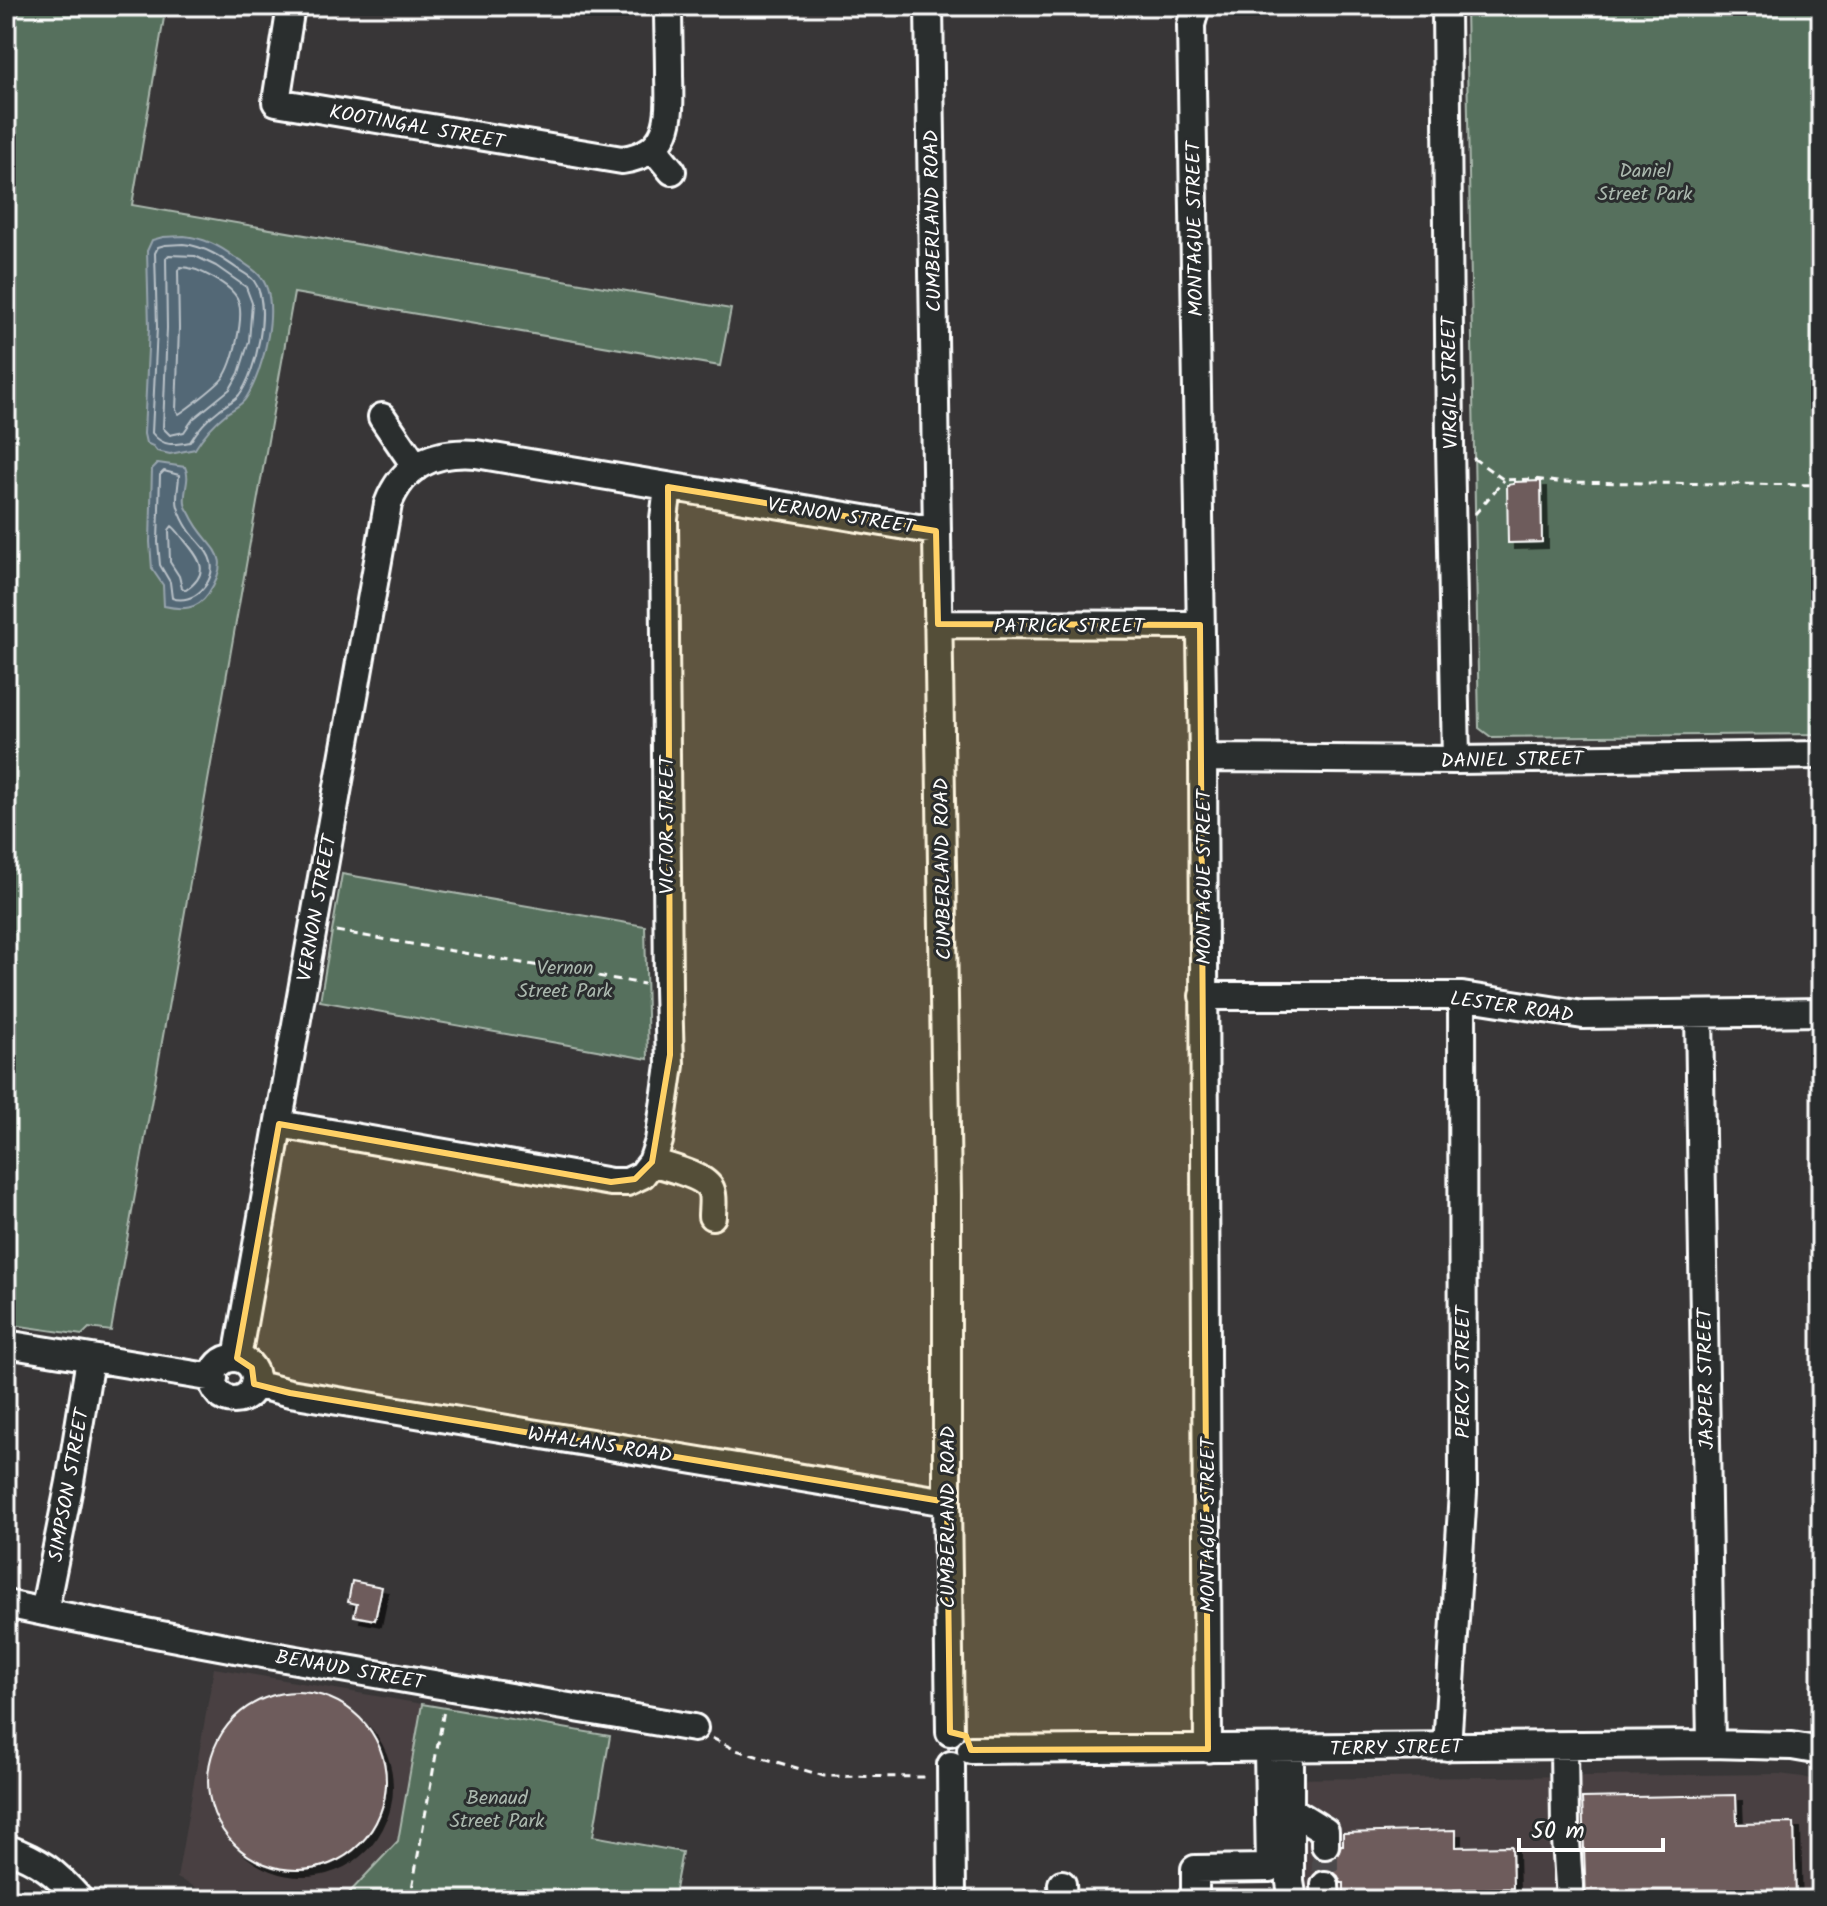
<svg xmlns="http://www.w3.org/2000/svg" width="1827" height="1906" font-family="Kalam,sans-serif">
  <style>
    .built { fill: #484142 }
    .green { fill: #57705d; stroke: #abb8ae; stroke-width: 2 }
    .water { fill: #526776; stroke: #97a4ad; stroke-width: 2 }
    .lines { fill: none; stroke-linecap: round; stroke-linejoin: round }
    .shore { stroke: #bac2c8; stroke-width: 2 }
    .building { fill: #6e5c5b; stroke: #fff; stroke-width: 2; filter: url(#shadow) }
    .minor-tunnel { stroke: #4c4a4b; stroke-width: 26; stroke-dasharray: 26 13; stroke-linecap: butt }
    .minor-casing { stroke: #fff; stroke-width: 32 }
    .path { stroke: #fff; stroke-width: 3; stroke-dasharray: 8 6; stroke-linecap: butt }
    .minor { stroke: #2a2d2e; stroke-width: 26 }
    .marked { fill: #ffd166; fill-opacity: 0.2; stroke: #ffd166; stroke-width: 6; stroke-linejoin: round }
    .labels { text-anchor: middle; stroke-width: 6; stroke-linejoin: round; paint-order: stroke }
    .street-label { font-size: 20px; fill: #fff; stroke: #2a2d2e }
    .park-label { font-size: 20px; fill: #abb8ae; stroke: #2a2d2e }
  </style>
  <defs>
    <filter id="shadow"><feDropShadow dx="6" dy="6" stdDeviation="0" flood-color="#0009"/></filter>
  </defs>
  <rect width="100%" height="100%" fill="#383637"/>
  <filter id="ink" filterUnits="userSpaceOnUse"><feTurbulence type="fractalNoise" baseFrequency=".0125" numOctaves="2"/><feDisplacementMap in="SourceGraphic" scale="16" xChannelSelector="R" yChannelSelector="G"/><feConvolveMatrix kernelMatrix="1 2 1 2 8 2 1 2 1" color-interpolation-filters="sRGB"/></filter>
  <g filter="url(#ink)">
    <path class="built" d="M214,1668L422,1704L398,1841L349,1894L346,1900H221L177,1878Z
      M1779,1774L1803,1777L1821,1782V1900H1279L1277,1779Z"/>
    <path class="green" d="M6,6H166L132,205L731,309L720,366L294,293L111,1331L89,1328L82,1335L6,1324Z
      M1466,6H1821V734L1491,737L1479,728Z
      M342,874L645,926L648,1059L320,1001Z
      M422,1704L610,1736L593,1836L682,1852L673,1900H346L348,1894L398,1841Z"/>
    <path class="water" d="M184,236C203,238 219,245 234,257C242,262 253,268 259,275C283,300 263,372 246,398C242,405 234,408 227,413C213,424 204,434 195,449L170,454L157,451L153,446L146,443L144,434L149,327L147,251L152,240L163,237Z
      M158,463L185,467C191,479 183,490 185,503C185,507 188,510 190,514C206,550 237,550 208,594C197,610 182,610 164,606L163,585L152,569L150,542L152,469Z"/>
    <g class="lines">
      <path class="shore" d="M183,244C205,246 222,258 239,270C244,273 251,277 254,281C272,305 256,373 239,395C234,401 225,405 219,410C207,419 198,429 190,442C174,445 163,447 152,433L157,327L155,253L158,247L165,245Z
        M169,255L195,256L216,266L246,287L252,303L249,341L239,373L230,389L193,419L184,432L170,435L163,428L167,328L166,258Z
        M181,267C197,267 232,285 238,300C245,317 233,364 223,378C218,385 187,409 179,414L176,410L179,328L178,270Z
        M164,471L179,475C179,485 175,498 178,507C180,514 185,524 189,530C196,541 208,549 211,562C216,582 193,606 172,598L170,582L160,565L158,542L160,475Z
        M172,526C177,530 180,535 185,541C200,559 211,573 186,590L182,588L179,576L170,562L169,530Z"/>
    </g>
    <path class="building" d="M1541,481L1542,542L1508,543L1507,485L1514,484V482Z
      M352,1581L382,1587L375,1620L354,1616L357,1604L348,1602Z
      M208 1781a89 89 0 1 1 178 0a89 89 0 1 1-178 0Z
      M1736,1795L1737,1824L1794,1823L1796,1900H1586L1582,1798Z
      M1456,1830V1847L1512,1846L1513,1888L1454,1890V1900H1344V1883H1341L1338,1876L1331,1870L1325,1869L1317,1871V1859L1326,1861L1332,1859L1338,1854L1341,1845H1343V1833Z"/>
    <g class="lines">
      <path class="minor-tunnel" d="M1325,1845V1885"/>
      <defs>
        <path id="minor" d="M291,6L276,102L622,160C673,153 670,116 669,75C669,52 668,29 668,6
          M929,6L947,1195V1502L950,1732
          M1196,6L1191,25L1203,758L1208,1749
          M1446,6L1450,443L1456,760
          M653,148L672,171
          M382,417L416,467
          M938,624L1200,625
          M1203,758L1456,760L1821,755
          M1203,996H1462L1583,1015L1821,1012
          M1699,1014L1711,1744
          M279,1124L611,1182H627L642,1175L652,1162L659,1141L670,1065L668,989L664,519L668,487
          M652,1162C666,1167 705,1175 711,1190C714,1197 712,1209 712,1216
          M6,1344L214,1378
          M237,1358L388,504C403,464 435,451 476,454L936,531
          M213 1379a21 21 0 1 1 42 0a21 21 0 1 1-42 0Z
          M254,1384L290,1393L947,1502
          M6,1604C234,1652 464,1689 694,1728
          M44,1612L70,1482L90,1359
          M1564,1746L1565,1825L1570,1900
          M1447,1747L1463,1492L1462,996
          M1290,1749V1882L1293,1900
          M971,1750L1711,1744L1792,1746L1821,1751
          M951,1765L952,1900
          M1291,1810L1325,1831V1845
          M6,1848C41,1861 55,1872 80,1900
          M1062,1884L1063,1900
          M1325,1885L1326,1900
          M1195,1900V1869L1270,1868L1268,1749"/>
      </defs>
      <use href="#minor" class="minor-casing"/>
      <path class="path" d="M1473,458L1504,480L1535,479L1557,482L1821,485
        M1475,514L1504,480
        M336,931L644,984
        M712,1738L736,1750L824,1776L924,1777
        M410,1900L444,1710"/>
      <use href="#minor" class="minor"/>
    </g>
  </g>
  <path class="marked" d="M668,487L936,531L938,624L1200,625L1208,1749L971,1750L966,1736L950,1732L947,1502L290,1393L254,1384L252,1368L237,1358L279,1124L611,1182L635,1179L652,1162L670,1055Z"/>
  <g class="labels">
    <g class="street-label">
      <text transform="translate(417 126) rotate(10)" y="7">KOOTINGAL STREET</text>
      <text transform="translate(932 221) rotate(-91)" y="7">CUMBERLAND ROAD</text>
      <text transform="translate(1194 229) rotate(-91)" y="7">MONTAGUE STREET</text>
      <text transform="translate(1449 383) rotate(-91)" y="7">VIRGIL STREET</text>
      <text transform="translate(841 515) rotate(9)" y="7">VERNON STREET</text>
      <text x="1069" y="632">PATRICK STREET</text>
      <text transform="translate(1512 759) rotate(-1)" y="7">DANIEL STREET</text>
      <text transform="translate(666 825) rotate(-90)" y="7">VICTOR STREET</text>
      <text transform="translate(942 869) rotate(-91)" y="7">CUMBERLAND ROAD</text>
      <text transform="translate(1203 877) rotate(-90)" y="7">MONTAGUE STREET</text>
      <text transform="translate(316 908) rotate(-80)" y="7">VERNON STREET</text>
      <text transform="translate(1512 1006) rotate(8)" y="7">LESTER ROAD</text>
      <text transform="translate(1462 1372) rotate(-90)" y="7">PERCY STREET</text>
      <text transform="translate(1705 1379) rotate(-91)" y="7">JASPER STREET</text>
      <text transform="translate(600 1444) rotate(9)" y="7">WHALANS ROAD</text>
      <text transform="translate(68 1485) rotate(-80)" y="7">SIMPSON STREET</text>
      <text transform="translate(947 1517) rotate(-90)" y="7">CUMBERLAND ROAD</text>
      <text transform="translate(1207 1525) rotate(-90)" y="7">MONTAGUE STREET</text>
      <text transform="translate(350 1669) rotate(10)" y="7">BENAUD STREET</text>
      <text transform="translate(1396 1747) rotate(-1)" y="7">TERRY STREET</text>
    </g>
    <g class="park-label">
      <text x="1645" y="177">Daniel<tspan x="1645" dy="23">Street Park</tspan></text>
      <text x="565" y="974">Vernon<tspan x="565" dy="23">Street Park</tspan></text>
      <text x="497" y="1804">Benaud<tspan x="497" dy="23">Street Park</tspan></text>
    </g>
  </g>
  <rect width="1827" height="1906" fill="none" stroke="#2a2d2e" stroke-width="32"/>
  <rect x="16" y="16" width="1795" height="1874" fill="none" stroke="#fff" stroke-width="3" filter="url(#ink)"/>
  <path d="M1519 1838v12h144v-12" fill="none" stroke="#ffffff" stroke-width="4"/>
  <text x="1531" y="1838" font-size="24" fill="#ffffff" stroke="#2a2d2e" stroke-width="6" paint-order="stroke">50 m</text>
</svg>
